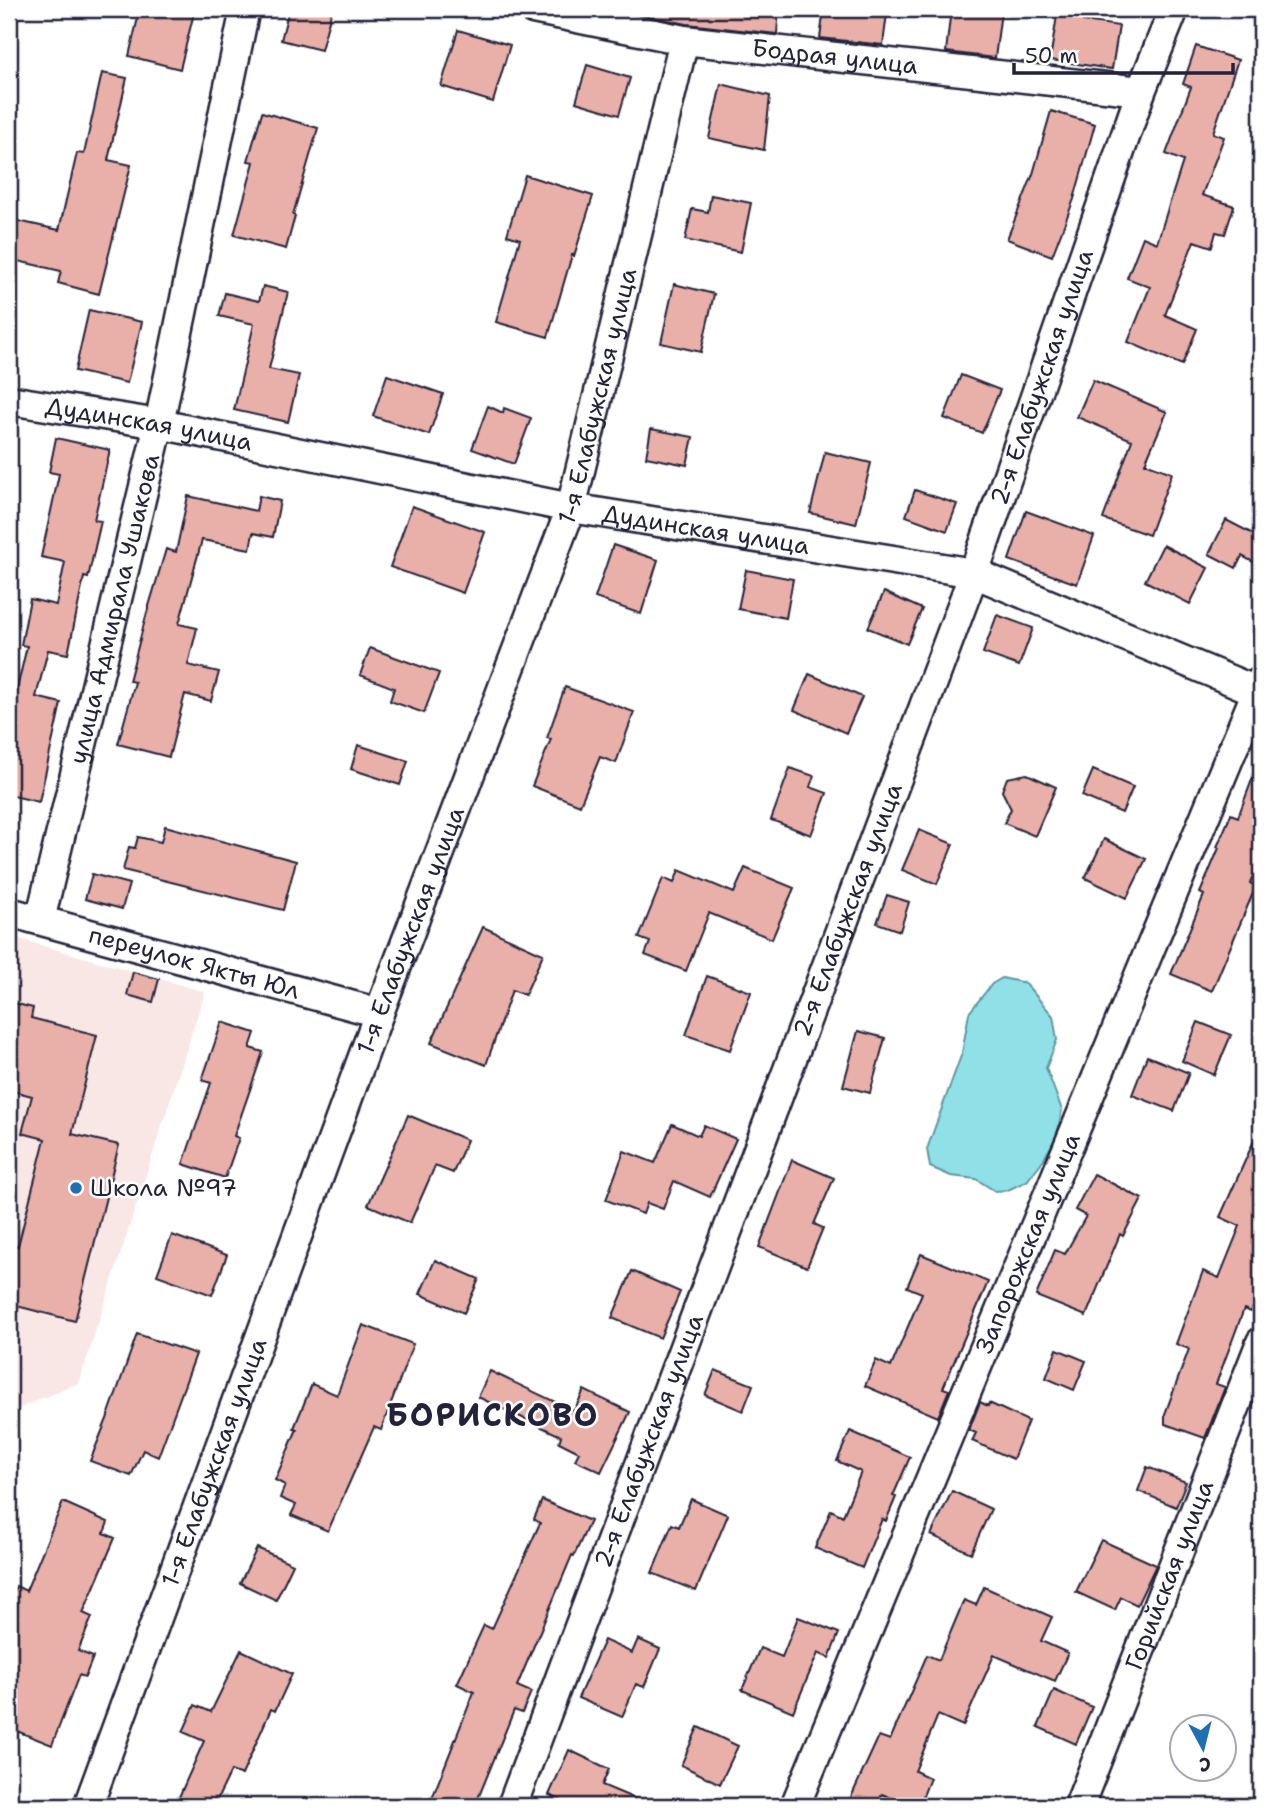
<svg xmlns="http://www.w3.org/2000/svg" width="1270" height="1815" font-family="'Shantell Sans',sans-serif">
  <style>
    .built { fill: #f8e7e5 }
    .water { fill: #8fe1e7; stroke: #6395a2; stroke-width: 2 }
    .building { fill: #e9afa9; stroke: #22223b; stroke-width: 2 }
    .lines { fill: none; stroke-linecap: round; stroke-linejoin: round }
    .street-casing { stroke: #22223b; stroke-width: 33 }
    .street { stroke: #fff; stroke-width: 28 }
    .poi-dot { fill: #1f6fb2; stroke: #fff; stroke-width: 2.5 }
    .labels { text-anchor: middle; stroke-width: 5; stroke-linejoin: round; paint-order: stroke }
    .street-label { font-size: 24px; fill: #22223b; stroke: #fff }
    .poi-label { font-size: 24px; fill: #22223b; stroke: #fff; text-anchor: start }
    .district-label { font-size: 32px; font-weight: bold; letter-spacing: 2px; fill: #22223b; stroke: #fff }
  </style>
  <rect width="100%" height="100%" fill="#fff"/>
  <filter id="ink" filterUnits="userSpaceOnUse"><feTurbulence type="fractalNoise" baseFrequency=".0143" numOctaves="2"/><feDisplacementMap in="SourceGraphic" scale="14" xChannelSelector="R" yChannelSelector="G"/><feConvolveMatrix kernelMatrix="1 2 1 2 8 2 1 2 1" color-interpolation-filters="sRGB"/></filter>
  <g filter="url(#ink)">
    <path class="built" d="M9,936L205,992L79,1383L17,1409L9,1435Z"/>
    <path class="water" d="M1002,978L1025,983L1053,1016L1057,1040L1046,1068L1062,1110L1057,1135L1044,1159L1027,1181L1008,1190L995,1191L976,1179L951,1176L930,1167L927,1149L962,1053L969,1013L992,984Z"/>
    <path class="building" d="M140,9H195L180,69L129,56Z
      M289,9H332L321,50L281,40Z
      M623,9H779L777,34L687,24L623,11Z
      M824,9H857L887,13L883,45L820,38Z
      M951,9L1001,12L995,58L946,52Z
      M1058,9L1084,10L1083,21L1119,26L1112,69L1050,60Z
      M458,30L510,45L493,102L441,86Z
      M1196,46L1238,60L1213,133L1224,137L1202,195L1234,206L1225,234L1216,232L1212,247L1194,241L1165,315L1197,329L1182,365L1128,342L1150,287L1127,278L1143,237L1157,243L1183,161L1166,154L1191,87L1183,84Z
      M587,65L630,78L619,115L576,102Z
      M102,73L127,78L108,160L131,165L99,294L58,283L61,271L9,259V219L59,230L77,153L84,154Z
      M721,84L770,96L764,150L709,138Z
      M1051,111L1095,124L1074,199L1052,256L1007,239L1033,174Z
      M262,112L318,128L293,215L295,216L286,249L234,235L254,162L248,161Z
      M525,175L593,196L574,256L572,255L548,337L496,322L520,239L507,235Z
      M711,195L751,203L741,252L685,240L692,209L708,212Z
      M674,284L714,294L701,352L661,343Z
      M263,286L288,292L269,369L299,375L288,422L234,410L254,324L219,316L225,293L259,301Z
      M89,310L142,322L127,383L75,371Z
      M387,375L443,394L429,435L373,416Z
      M961,375L1000,390L982,433L944,418Z
      M1093,380L1167,412L1145,463L1172,473L1149,535L1103,519L1132,440L1077,417Z
      M488,406L503,413L504,408L531,418L514,464L472,449Z
      M651,429L693,437L687,465L646,457Z
      M56,438L110,450L94,520L101,521L88,578L84,577L68,654L48,650L36,697L61,703L39,802L9,795V723L27,646L21,645L30,599L56,605L65,562L41,557L59,474L49,472Z
      M825,452L871,463L856,524L810,513Z
      M915,490L957,504L947,531L906,516Z
      M188,496L256,511L259,496L280,501L273,537L253,533L250,549L202,540L179,624L197,628L188,665L219,672L211,701L185,694L169,757L118,744L135,682L129,681L146,616L166,549L176,552Z
      M412,506L485,532L463,593L390,567Z
      M1026,511L1094,536L1077,584L1009,560Z
      M1226,520L1261,538V566L1242,556L1236,568L1209,554Z
      M613,545L658,560L641,614L595,598Z
      M1163,545L1208,568L1190,604L1145,581Z
      M746,570L793,579L786,618L738,609Z
      M884,592L922,609L907,644L868,628Z
      M997,615L1033,628L1019,666L983,653Z
      M370,648L439,673L424,713L390,701L394,688L360,675Z
      M809,674L862,697L846,733L794,710Z
      M565,687L634,712L616,763L600,757L580,805L532,786L551,739L547,738Z
      M358,745L408,761L400,785L351,769Z
      M1259,761L1261,762V858L1250,883L1256,886L1212,991L1171,974L1204,895L1200,893L1219,848L1217,847L1231,814L1238,817Z
      M790,768L814,776L810,787L827,793L811,835L771,820Z
      M1093,770L1133,787L1122,813L1082,796Z
      M1027,774L1056,787L1035,836L1004,823L1011,809L1002,791L1007,778Z
      M165,826L296,861L283,910L123,870L129,847L135,848L138,837L161,842Z
      M919,830L953,844L937,884L902,870Z
      M1104,839L1146,859L1127,898L1085,878Z
      M745,868L794,888L772,939L709,913L686,971L645,955L650,942L639,938L663,878L674,883L679,870L734,893Z
      M92,874L129,884L122,909L85,899Z
      M887,895L909,902L900,931L877,923Z
      M483,927L543,954L525,995L512,990L486,1065L431,1043Z
      M133,972L159,979L153,1002L127,995Z
      M707,976L751,992L730,1050L686,1035Z
      M9,1002L33,1008L31,1018L97,1035L72,1134L119,1145L75,1321L9,1304V1244L18,1246L45,1139L22,1133L32,1096L9,1090Z
      M222,1022L255,1033L250,1048L263,1052L234,1136L239,1138L225,1178L183,1164L211,1083L202,1080Z
      M1198,1022L1231,1035L1214,1075L1182,1061Z
      M858,1031L885,1038L870,1093L843,1086Z
      M1147,1056L1189,1073L1174,1111L1132,1095Z
      M408,1115L467,1140L453,1173L435,1166L410,1223L368,1205Z
      M672,1124L699,1136L704,1125L736,1139L710,1197L674,1181L663,1209L647,1203L643,1214L606,1200L624,1151L655,1163Z
      M1261,1125V1287L1251,1312L1244,1309L1216,1384L1225,1387L1205,1438L1165,1424V1414L1189,1349L1176,1344L1203,1271L1219,1278L1240,1226L1220,1217Z
      M792,1160L834,1178L814,1224L823,1228L807,1267L759,1247Z
      M1094,1174L1142,1199L1123,1236L1120,1234L1086,1316L1036,1296L1055,1250L1065,1254L1086,1216L1075,1210Z
      M172,1235L227,1255L212,1295L157,1275Z
      M921,1254L988,1282L943,1388L949,1390L938,1417L865,1386L876,1360L891,1367L922,1293L907,1287Z
      M435,1260L479,1279L464,1313L420,1294Z
      M632,1271L680,1292L660,1338L612,1318Z
      M363,1325L413,1344L381,1430L374,1427L328,1531L291,1515L296,1505L280,1498L285,1485L275,1480L297,1429L294,1428L312,1384L337,1395Z
      M137,1334L196,1354L158,1457L143,1450L131,1476L90,1461L107,1419Z
      M1057,1349L1086,1361L1074,1390L1046,1378Z
      M715,1370L753,1385L743,1411L705,1395Z
      M490,1371L574,1411L584,1390L630,1412L601,1472L575,1460L579,1452L559,1442L561,1436L478,1397Z
      M980,1402L988,1406L989,1403L1028,1421L1013,1459L972,1441L976,1433L969,1430Z
      M850,1431L910,1457L893,1496L896,1497L886,1521L882,1519L862,1568L815,1548L831,1510L843,1516L861,1472L837,1461Z
      M1147,1467L1186,1482L1176,1507L1138,1491Z
      M952,1491L991,1509L971,1553L931,1535Z
      M691,1499L728,1515L696,1591L652,1573L672,1524L679,1527Z
      M542,1500L590,1521L574,1556L572,1555L517,1686L531,1692L522,1713L514,1710L475,1806H429L474,1692L457,1684L484,1625L492,1629L540,1523L534,1519Z
      M63,1502L108,1522L104,1533L115,1538L83,1613L92,1617L78,1651L93,1657L85,1677L79,1675L52,1745L9,1728V1604L16,1586L26,1591Z
      M1101,1540L1156,1565L1137,1605L1121,1597L1115,1610L1076,1592Z
      M257,1548L293,1564L276,1600L240,1583Z
      M984,1587L1052,1617L1041,1641L1068,1653L1055,1681L994,1655L963,1726L938,1715L915,1771L930,1778L919,1806H912L882,1794L877,1806H847L879,1736L890,1740L927,1655L939,1660L964,1600L976,1605Z
      M798,1617L839,1633L829,1658L818,1653L793,1712L742,1690L760,1648L782,1657Z
      M638,1639L660,1649L644,1687L636,1684L622,1717L578,1698L604,1640L632,1653Z
      M241,1650L292,1674L275,1711L271,1709L242,1775L231,1771L214,1806H175L204,1741L183,1732L195,1705L211,1712Z
      M1054,1690L1092,1707L1076,1744L1038,1727Z
      M698,1727L738,1746L720,1784L681,1765Z
      M569,1750L609,1769L602,1785L652,1806H574L549,1795Z"/>
    <g class="lines">
      <defs>
        <g id="street">
          <path id="s1" d="M533,9L684,40L1141,91"/>
          <path id="s2" d="M9,400L159,424L571,508L974,573L1261,693"/>
          <path id="s3" d="M9,912L379,1013"/>
          <path id="s4" d="M40,920L159,424L245,9"/>
          <path id="s5" d="M88,1806L379,1013L571,508L684,40"/>
          <path id="s6" d="M512,1806L974,573L1141,91L1174,9"/>
          <path id="s7" d="M795,1806L1261,681"/>
          <path id="s8" d="M1079,1806L1261,1342"/>
        </g>
      </defs>
      <use href="#street" class="street-casing"/>
      <use href="#street" class="street"/>
    </g>
  </g>
  <circle class="poi-dot" cx="76" cy="1188" r="7"/>
  <g class="labels">
    <g class="street-label">
      <text dy="8" stroke="none"><textPath href="#s1" startOffset="306">Бодрая улица</textPath></text>
      <text dy="8" stroke="none"><textPath href="#s6" startOffset="1524">2-я Елабужская улица</textPath></text>
      <text dy="8" stroke="none"><textPath href="#s5" startOffset="1500">1-я Елабужская улица</textPath></text>
      <text dy="8" stroke="none"><textPath href="#s2" startOffset="142">Дудинская улица</textPath></text>
      <text dy="8" stroke="none"><textPath href="#s2" startOffset="709">Дудинская улица</textPath></text>
      <text dy="8" stroke="none"><textPath href="#s4" startOffset="320">улица Адмирала Ушакова</textPath></text>
      <text dy="8" stroke="none"><textPath href="#s6" startOffset="957">2-я Елабужская улица</textPath></text>
      <text dy="8" stroke="none"><textPath href="#s5" startOffset="933">1-я Елабужская улица</textPath></text>
      <text dy="8" stroke="none"><textPath href="#s3" startOffset="192">переулок Якты Юл</textPath></text>
      <text dy="8" stroke="none"><textPath href="#s7" startOffset="609">Запорожская улица</textPath></text>
      <text dy="8" stroke="none"><textPath href="#s6" startOffset="390">2-я Елабужская улица</textPath></text>
      <text dy="8" stroke="none"><textPath href="#s5" startOffset="366">1-я Елабужская улица</textPath></text>
      <text dy="8" stroke="none"><textPath href="#s8" startOffset="248">Горийская улица</textPath></text>
    </g>
    <g class="poi-label">
      <text x="90" y="1196">Школа №97</text>
    </g>
    <g class="district-label">
      <text x="493" y="1426">БОРИСКОВО</text>
    </g>
  </g>
  <rect width="1270" height="1815" fill="none" stroke="#fff" stroke-width="35"/>
  <rect x="18" y="18" width="1235" height="1780" fill="none" stroke="#22223b" stroke-width="2.5" filter="url(#ink)"/>
  <g transform="translate(1203 1748) rotate(173)"><circle r="33" fill="#ffffff" stroke="#a7a7b1" stroke-width="2"/>
  <path d="M0-5L12 26L0 18L-12 26Z" fill="#1f6fb2"/>
  <text y="-10" font-size="19" font-weight="bold" text-anchor="middle" fill="#22223b">С</text>
  </g>
  <path d="M1014 63v10h219v-10" fill="none" stroke="#22223b" stroke-width="3.5"/>
  <text x="1025" y="63" font-size="21" fill="#22223b" stroke="#ffffff" stroke-width="5" paint-order="stroke">50 m</text>
</svg>
